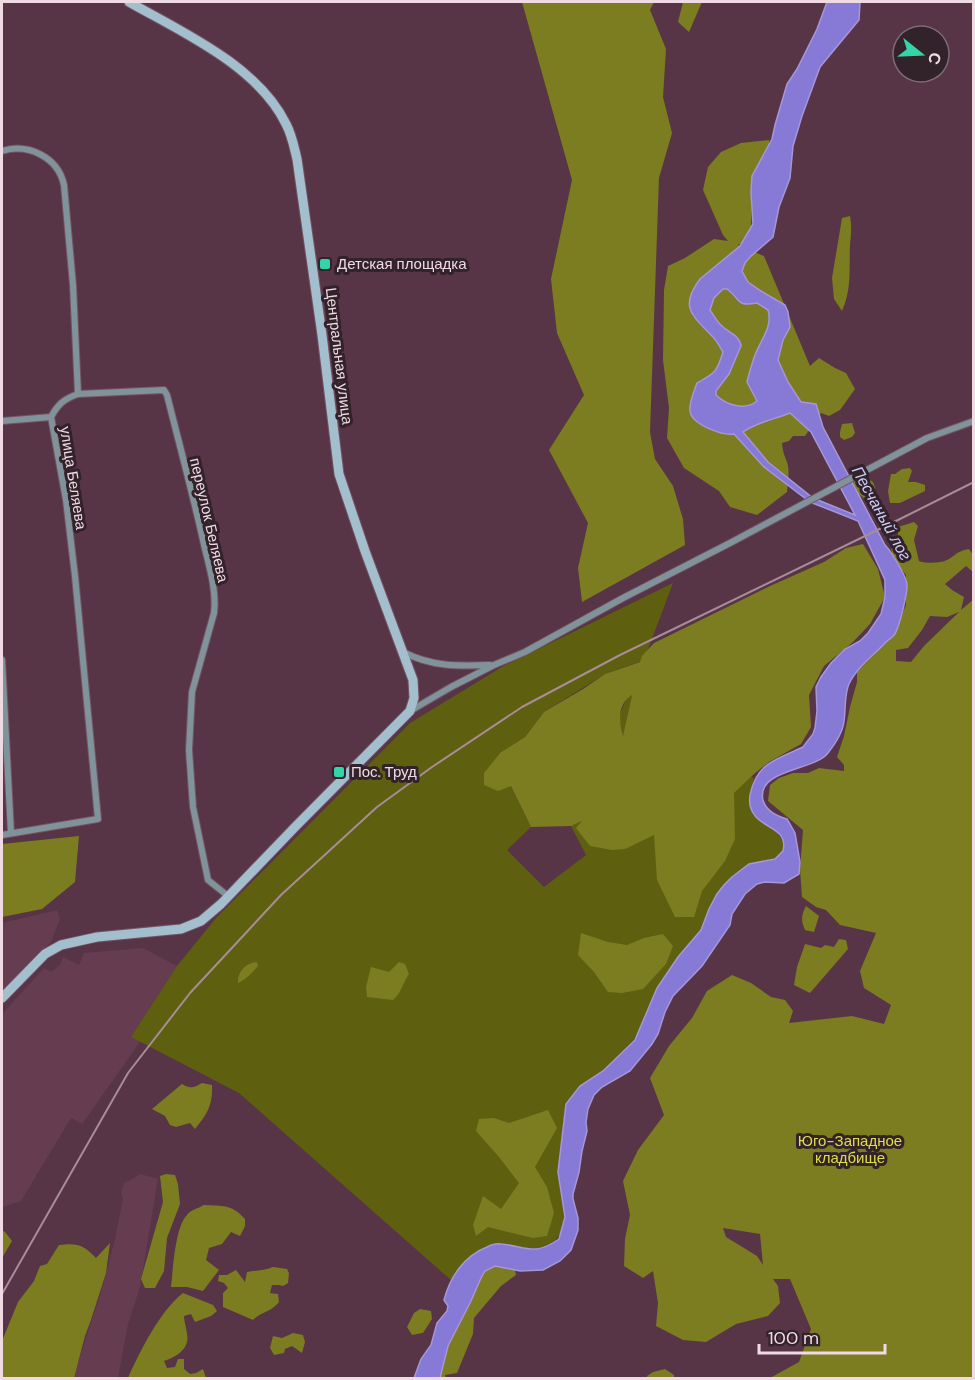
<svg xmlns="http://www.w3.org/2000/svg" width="975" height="1380" font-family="'DM Sans',sans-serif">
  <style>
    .built { fill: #653c50 }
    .green { fill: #5f5f10 }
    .forest { fill: #7c7c21; fill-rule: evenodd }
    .water { fill: #8779d6; stroke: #a696da; stroke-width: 1.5; fill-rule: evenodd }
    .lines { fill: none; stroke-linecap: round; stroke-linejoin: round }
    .street-casing { stroke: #735362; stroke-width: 8 }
    .secondary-casing { stroke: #735362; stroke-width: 11 }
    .street { stroke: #80929a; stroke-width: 6 }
    .secondary { stroke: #a3bfcd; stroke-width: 9 }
    .rail { stroke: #a78c99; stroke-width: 2 }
    .poi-dot { fill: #34d4a8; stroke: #32222a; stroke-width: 2 }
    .labels { text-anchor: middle; stroke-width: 6; stroke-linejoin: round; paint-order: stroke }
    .poi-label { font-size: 15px; fill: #f0dae4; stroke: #32222a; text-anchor: start }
    .street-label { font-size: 15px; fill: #f0dae4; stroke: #32222a }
    .park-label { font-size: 15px; fill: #dfde46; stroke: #32222a }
    .water-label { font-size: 16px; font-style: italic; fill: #cecafa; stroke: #32222a }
  </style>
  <rect width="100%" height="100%" fill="#573546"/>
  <path class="built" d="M57,910L60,919L51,942L2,992V923Z
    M143,948L177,966L132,1036L140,1042L82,1124L71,1118L21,1201L2,1207V1014L44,968L51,972L60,965L63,957L79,965L84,953Z
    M141,1174L158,1179L140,1287L128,1324L118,1378H73L101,1292L115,1239L123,1199L121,1192L124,1183Z"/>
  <path class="green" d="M673,583L644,660L605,674L544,712L525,737L501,752L511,786L531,827L507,850L544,887L586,855L571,826L599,813L624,743L619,717L626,699L656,670L754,779L752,790L757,818L771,827L783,840V851L775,859L770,860L688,946L657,988L638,1035L607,1067L580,1086L562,1200C570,1232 555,1253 521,1248C514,1247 505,1243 498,1245C491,1247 479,1251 472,1255C464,1261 458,1273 452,1281L239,1093L131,1037L177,966L216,918L410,723L502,667Z"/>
  <path class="forest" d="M522,2H654L650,10L666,49L663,97L672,133L659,178L650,432L655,459L673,486L683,519L685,545L582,602L578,568L588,523L549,450L584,395L557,333L551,279L572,180Z
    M683,2H702L689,32L678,22Z
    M769,140V145L753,174L751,229L743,242L738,245L764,256L810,366L819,358L835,368L846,373L855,389L840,410L829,416L821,413L805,436H793L789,441L782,443C783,453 784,454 787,462C790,471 788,482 787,492L757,515L730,507L719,491L684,468L667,438L669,408L663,360L664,290L668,266L685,258L714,239L728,241L723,235L703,190L708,167L721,152L741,143Z
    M850,216C852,226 851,235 850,245C849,268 852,289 842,311L834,299L832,278L842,218Z
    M852,423L855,433L852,437L844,440L840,437V432L842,424Z
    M910,468L912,471L908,482H916L925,485V491L900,503H890L888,491L891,474H895L902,469Z
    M854,480H860L864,483L867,480C873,480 874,483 875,488L871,497L866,500C861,495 855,493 852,487Z
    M914,522L918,526L914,540L919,561C924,564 942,563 947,560C958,554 955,552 969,549L973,555V572L966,566L945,584L952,590L964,597L961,610L974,599L973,1378H770L799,1362L811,1329L790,1279H773L778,1286L780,1303L768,1316L736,1324L706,1342L683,1340L656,1326L658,1303L653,1271L643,1278L624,1266L625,1239L630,1215L623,1181L638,1150L664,1115L650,1078L669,1046L692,1018L707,991L732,975L751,983L771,997L785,1000L793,1011L789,1023L852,1016L884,1024L891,1005L864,988L860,971L876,933L840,925L826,910L816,907L802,897L800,869L803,830L768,801L770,785L779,778L793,773H808L819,768L844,771V765L837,757L844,736L850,707L857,682V672L888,640L898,624L906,605V575L898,565L892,555L891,543L898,539V527ZM959,612L924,646L911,662L896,661V650L908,648L922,630L930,616L947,617ZM723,1228L760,1234L763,1265L757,1256L726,1237Z
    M863,544L878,569L885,597L870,624L853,642L824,666L809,695L811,727L801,744L769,762L754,774L734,793L735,839L725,861L702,891L694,917H675L657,880L654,835L625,849L612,850L590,846L576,828L582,821L571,826L531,827L511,786L498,791L484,785V773L501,752L525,737L544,712L583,689L605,674L640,662L642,656L654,643L770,586L824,562L846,548ZM632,695V696L623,736C619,722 617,704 632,695Z
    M79,836L75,882L42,909L2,917V844Z
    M806,906L819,916L814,932L805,930C801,921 801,915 806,906Z
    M581,933L608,942L627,945L644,938L663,934L673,946L666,964L643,989L622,993L608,992L594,972L578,955Z
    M839,939L846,940L848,949L810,993L794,985L797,967L805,944L821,948L825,945L834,947Z
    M257,962L258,966C252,973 247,979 238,983C237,971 247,963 257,962Z
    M399,962L405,964L409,974C402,984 402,992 393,1000L367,997L366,987L371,967L389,972Z
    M202,1083L212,1085C213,1105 207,1114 195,1129L190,1123L176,1127L170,1125L165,1116L152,1109L182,1084C190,1089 194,1088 202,1083Z
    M548,1110L557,1128L535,1167L547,1187L554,1213L547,1236L533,1238L488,1227L476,1236L473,1225L483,1196L501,1209L519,1183L499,1157L476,1131L479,1119L494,1118L509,1123Z
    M166,1174L175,1175L178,1184L180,1204L167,1238L164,1271L155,1288H145L141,1279L163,1202L160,1176Z
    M204,1205C222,1206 232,1204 245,1219V1226L240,1236L231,1232L222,1244L209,1248L206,1260L219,1270L203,1291L187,1287H171C173,1270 175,1227 187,1215C190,1210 199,1208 204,1205Z
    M2,1230L5,1232L12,1241L2,1258Z
    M110,1243L106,1273L91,1320L85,1336L74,1378H2V1341L18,1302L34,1281L40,1266L47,1264L59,1245C77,1243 83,1244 96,1258Z
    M491,1261L512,1267L515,1270L516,1275L501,1286L474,1318L473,1334L457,1373L445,1375L446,1378H440L448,1330Z
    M273,1267L287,1269L289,1273L288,1283L283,1286L279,1285H272L270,1293L278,1294L279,1302C270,1313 262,1311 253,1320L223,1307V1293L228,1288L224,1283L218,1281L219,1275H227L236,1270L245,1282L247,1272C256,1270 264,1271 273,1267Z
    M183,1293L213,1305L217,1311L211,1316L195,1322L191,1314L184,1316C184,1323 189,1335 187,1342C185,1352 173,1358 164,1361L167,1368L175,1367L178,1359H184V1369L190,1374L196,1373L203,1369L206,1378H128C140,1351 160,1311 183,1293Z
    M420,1309L431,1311L432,1319L423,1333L412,1335L407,1327L414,1313Z
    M293,1333L303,1335L305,1342L302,1353L292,1346L285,1349L284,1353L274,1355L270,1348L273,1336L282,1338Z
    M665,1369L674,1375V1378H648L647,1376L653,1372Z"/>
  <path class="water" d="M827,2H860L859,20L820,67L802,116L793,146L790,178L779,207L773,237L750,257L745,263L742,271L748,282L761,291L785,305L788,312L790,327L783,340L778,360L788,382L801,402L816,404L823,427L885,545C891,551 907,577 907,585C907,596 900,624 895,634C893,637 888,640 885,643C873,656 856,668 849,684C844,695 846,709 844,721C843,733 835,744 828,753C814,771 756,769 763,800C766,811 776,816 787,819L795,833L800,862L799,874L784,883L765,882L757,884L745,894L732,914L730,925L702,966L673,996L665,1012L658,1034L652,1044L630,1071L602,1087L594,1095L588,1109L586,1122L587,1131L582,1151L579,1172L573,1194V1199L578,1218V1230L571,1250L560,1261L543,1270L520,1271L495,1266L485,1271L481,1278L471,1301L448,1346L440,1378H414L421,1359L431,1345L437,1323L447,1311L448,1306L444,1300C450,1277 464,1256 487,1247C491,1245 496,1243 501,1244C526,1246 534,1257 559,1239L565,1217L558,1172L566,1104L580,1086L603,1071L635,1040L657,988L678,957L701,930L709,909L717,894L724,885L732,877L749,864L775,859L783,851C788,830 767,829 756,817C750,810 749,804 750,795C757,762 776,760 803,747L813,734L815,728L817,711L816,687L821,677L831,663L845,649L860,641L868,633L881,614L885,597V580L858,521L810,502L764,467L734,434C722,436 691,424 690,411C689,402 694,391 697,383C715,373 717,372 723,352C720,347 717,341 712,336C692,315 679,307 700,279L740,246L753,224L751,192L752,176L772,139L775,125L787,84L797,69L817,29ZM723,289H727C742,300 735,307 757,303L768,310C773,327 761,339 755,355C752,363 750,371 748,378L747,382L757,401C745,411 726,405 716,395V391L729,374L741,346C740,336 730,333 723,327C718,323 714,316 710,310L714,298ZM790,413L811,432L855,515L813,498L768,462L743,432C759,421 773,420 790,413Z"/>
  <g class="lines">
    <defs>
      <path id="street" d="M2,151C28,143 58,157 64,185L73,285L78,394C64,399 58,404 51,417L66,500L75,576L98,819L2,835
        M78,394L164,390L167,395C179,443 192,491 203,540C208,563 217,589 214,613L192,692L189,750L193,807L208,880L228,896
        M2,421L51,417
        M403,652C432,667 458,666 490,665
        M2,660L11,833
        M410,711L451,687L494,665L525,652L623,598L730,543L927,438L974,421"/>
      <path id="secondary" d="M2,998L45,954L61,945L97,937L181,929L201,921L221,904L296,826L410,711L414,698L413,680L365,551L339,474L322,335L297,159C294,147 292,135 286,124C258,66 182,32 129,2"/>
    </defs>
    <use href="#street" class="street-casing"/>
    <use href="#secondary" class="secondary-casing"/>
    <use href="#street" class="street"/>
    <use href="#secondary" class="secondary"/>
    <path class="rail" d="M2,1294L128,1073L190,993L281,895L377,807L432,767L522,707L620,655L900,519L974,482"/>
  </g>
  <g class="poi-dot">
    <rect x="319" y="258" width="12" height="12" rx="3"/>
    <rect x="333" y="766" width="12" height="12" rx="3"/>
  </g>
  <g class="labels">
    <g class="poi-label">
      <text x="337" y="269">Детская площадка</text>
      <text x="351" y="777">Пос. Труд</text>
    </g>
    <g class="street-label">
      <text transform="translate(339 356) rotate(83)" y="5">Центральная улица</text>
      <text transform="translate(73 478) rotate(81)" y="5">улица Беляева</text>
      <text transform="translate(209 520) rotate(77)" y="5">переулок Беляева</text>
    </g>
    <g class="park-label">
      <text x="850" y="1146">Юго-Западное<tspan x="850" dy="17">кладбище</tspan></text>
    </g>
    <g class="water-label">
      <text transform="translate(882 513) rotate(61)" y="6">Песчаный лог</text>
    </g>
  </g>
  <rect width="975" height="1380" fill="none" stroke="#f0dae4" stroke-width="6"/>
  <g transform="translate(921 54) rotate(108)"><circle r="28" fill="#32222a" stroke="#7e6c74" stroke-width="1.5"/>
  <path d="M0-4.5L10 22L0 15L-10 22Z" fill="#34d4a8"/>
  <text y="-9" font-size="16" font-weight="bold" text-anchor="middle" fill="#f0dae4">С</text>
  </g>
  <path d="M759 1344v9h126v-9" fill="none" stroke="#f0dae4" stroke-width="3"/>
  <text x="768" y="1344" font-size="18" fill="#f0dae4" stroke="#32222a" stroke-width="4.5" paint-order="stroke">100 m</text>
</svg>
